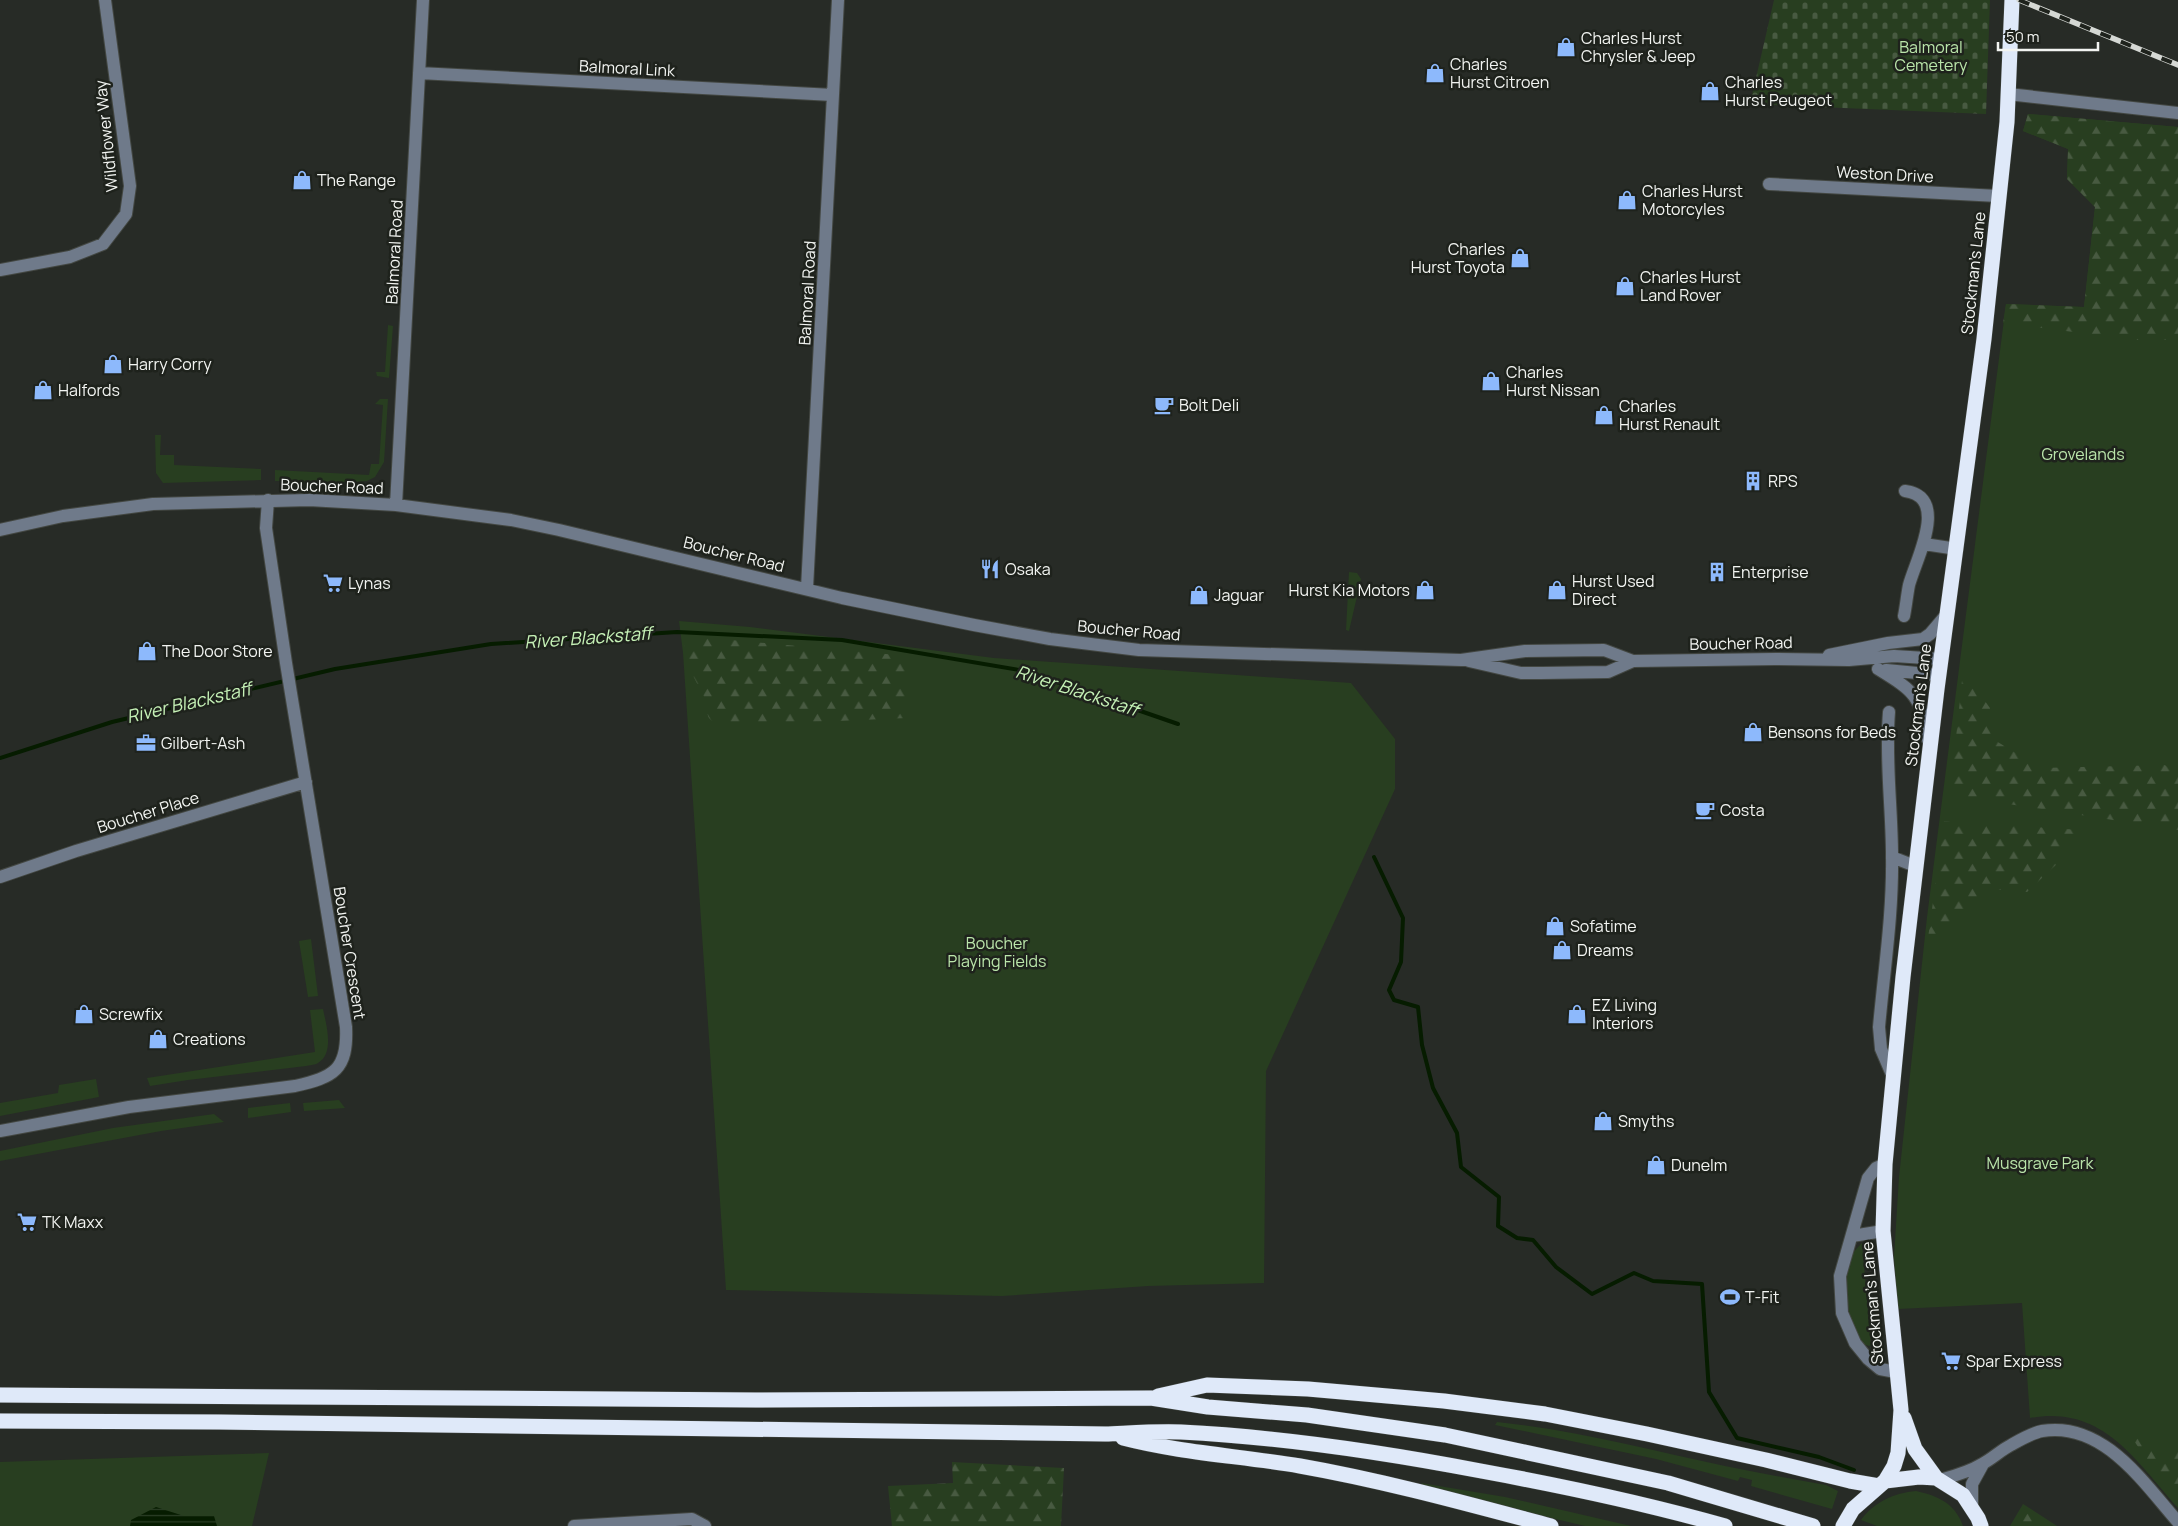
<svg xmlns="http://www.w3.org/2000/svg" width="2178" height="1526" font-family="Manrope,sans-serif">
  <style>
    .green { fill: #283e20 }
    .forest { fill: url(#forest-firs) }
    .cemetery { fill: url(#cemetery-stones) }
    .water { fill: url(#water-rules) }
    .lines { fill: none; stroke-linecap: round; stroke-linejoin: round }
    .stream { stroke: #061c00; stroke-width: 4 }
    .minor-casing { stroke: #434742; stroke-width: 14 }
    .highway-casing { stroke: #434742; stroke-width: 16 }
    .minor { stroke: #6f7a8a; stroke-width: 12 }
    .highway { stroke: #dfe9f9; stroke-width: 15 }
    .rail-casing { stroke: #d5d8d4; stroke-width: 5.5 }
    .rail { stroke: #1e221c; stroke-width: 4; stroke-dasharray: 11; stroke-linecap: butt }
    .labels { text-anchor: middle; stroke-width: 5; stroke-linejoin: round; paint-order: stroke }
    .poi-label { font-size: 16px; fill: #f2f4f1; stroke: #1e221c; text-anchor: start }
    .park-label { font-size: 16px; fill: #bae5aa; stroke: #1e221c }
    .street-label { font-size: 16px; fill: #f2f4f1; stroke: #1e221c }
    .water-label { font-size: 18px; font-style: italic; fill: #c6f2b7; stroke: #1e221c }
  </style>
  <defs>
    <pattern id="forest-firs" width="22" height="20" patternUnits="userSpaceOnUse" patternTransform="scale(1.25)"><rect width="22" height="20" fill="#283e20"/><path d="M5 1l3.5 6h-7zM16 11l3.5 6h-7z" fill="#485a41"/></pattern>
    <pattern id="cemetery-stones" width="16" height="16" patternUnits="userSpaceOnUse" patternTransform="scale(1.25)"><rect width="16" height="16" fill="#283e20"/><path d="M2 7V4a2 2 0 0 1 4 0v3zM10 15v-3a2 2 0 0 1 4 0v3z" fill="#485a41"/></pattern>
    <pattern id="water-rules" width="6" height="5" patternUnits="userSpaceOnUse" patternTransform="scale(1.25)"><rect width="6" height="5" fill="#061c00"/><path d="M0 2.5h6" fill="none" stroke="#2b3e26"/></pattern>
  </defs>
  <rect width="100%" height="100%" fill="#272b26"/>
  <path class="green" d="M2028,114L2178,127V1508C2135,1460 2103,1405 2030,1418L2022,1303L1898,1309L1894,1257L1899,1177L1927,917L2006,304L2084,307L2095,207L2067,179L2068,149L2023,131Z
    M388,325L393,326L389,378L377,376L376,372H385Z
    M380,399H388L384,462L375,477L367,481L354,482L275,481V470L369,475L371,464H379L383,405L375,404Z
    M155,435H161L160,455H174V465L261,469V480L163,483L156,473Z
    M1349,572L1357,573L1361,579L1349,631L1346,630Z
    M679,621L750,627L994,658L1351,683L1395,739V789L1266,1071L1264,1283L1148,1286L1002,1296L726,1290L683,653Z
    M311,939L318,996L308,997L299,941Z
    M323,1009C326,1024 335,1053 318,1063C315,1065 309,1065 306,1066L188,1080L150,1086L147,1078L315,1052L310,1010Z
    M96,1079L99,1097L0,1116V1103L58,1093L59,1085Z
    M339,1100L345,1108L304,1111L303,1103Z
    M290,1103L291,1112L248,1118V1108Z
    M214,1114L224,1122L161,1131L0,1161V1151L113,1128Z
    M1862,1243L1871,1346C1847,1347 1843,1278 1849,1262C1851,1254 1857,1248 1862,1243Z
    M1497,1422C1575,1430 1649,1450 1725,1466C1759,1473 1793,1479 1826,1485L1838,1491L1832,1509L1751,1486L1752,1480L1740,1477L1738,1481L1656,1459L1495,1425Z
    M269,1453L252,1526H0V1462Z
    M1421,1483L1505,1497L1631,1526H1585L1429,1489Z
    M1916,1491C1938,1496 1955,1503 1963,1526H1877L1861,1520C1874,1502 1894,1493 1916,1491Z"/>
  <path class="forest" d="M2028,114L2178,127V340H2137L2003,323L2006,304L2084,307L2095,207L2067,179L2068,149L2023,131Z
    M688,636L908,656L907,718L719,726C716,724 712,721 709,718C706,713 708,705 705,699C699,683 676,655 688,636Z
    M1963,671L1990,708L1991,738L2041,768L2165,765L2178,776V830L1950,795Z
    M1944,821L2081,830L2058,863L2027,892L1989,889L1926,953Z
    M2130,1435L2173,1454L2178,1444V1494L2154,1470Z
    M952,1462L1064,1468L1061,1526H892L888,1486L953,1483Z
    M2023,1504L2057,1526H2010Z"/>
  <path class="cemetery" d="M1774,0H1990L1986,114L1750,104Z"/>
  <path class="water" d="M156,1507L184,1516H214L217,1526H130L131,1520Z"/>
  <g class="lines">
    <path class="stream" d="M0,758L112,722L335,669L491,644L677,632L842,640L1025,671L1178,724
      M1374,857L1403,918L1401,962L1389,990L1394,1000L1418,1007L1422,1045L1433,1088L1457,1133L1461,1167L1499,1197L1498,1226L1517,1238L1533,1240L1556,1267L1592,1294L1634,1273L1653,1281L1702,1284L1709,1392L1737,1438L1819,1457L1854,1470"/>
    <defs>
      <path id="minor" d="M419,73L833,95
        M2008,94L2178,113
        M1769,184L1998,196
        M0,270L70,257L103,244L126,214L130,186L105,0
        M396,505L423,0
        M0,530L63,516L153,504L309,500L396,505L511,520L559,530L842,598L974,625L1050,639L1139,650L1461,660L1525,651L1604,650L1633,661
        M1924,544L1957,549
        M807,588L838,0
        M1904,616C1906,606 1907,595 1909,585C1916,559 1950,497 1905,491
        M1829,655L1888,643L1923,639L1930,634L1947,614
        M1469,661L1521,673H1542L1608,672L1633,661L1775,659L1849,660L1894,656L1941,659
        M1878,669C1917,693 1919,695 1928,740
        M1886,670L1938,675
        M1889,712C1885,760 1892,808 1892,856C1893,913 1884,971 1879,1027L1881,1049L1893,1077
        M1892,857L1915,866
        M0,877L76,851L306,782
        M0,1131L129,1107L295,1086C334,1077 348,1070 346,1027L286,663L266,528L268,500
        M1885,1164L1876,1168L1868,1178L1840,1276L1842,1313L1855,1343L1868,1359L1880,1369L1896,1372
        M1852,1236L1883,1231
        M1940,1480C1954,1476 1969,1472 1982,1464C1992,1459 2001,1450 2011,1445C2020,1440 2032,1433 2042,1431C2103,1421 2143,1482 2178,1522
        M1972,1508V1484L1983,1464
        M574,1526L692,1519L705,1526"/>
      <path id="highway" d="M0,1395L756,1400L1151,1398L1208,1407L1307,1415L1445,1435L1668,1483L1813,1526
        M1158,1396L1207,1385L1308,1389L1444,1401L1545,1414L1647,1434L1766,1460L1850,1481L1879,1486
        M1904,1418L1915,1449L1936,1478
        M0,1421L219,1422L1105,1434C1130,1433 1156,1431 1181,1432C1281,1437 1382,1452 1481,1471C1563,1486 1644,1503 1725,1526
        M1123,1438C1181,1453 1241,1456 1300,1466C1385,1481 1468,1504 1551,1526
        M1885,1481L1894,1466L1898,1453L1901,1410L1883,1231L1885,1164L1903,977L1937,689L1984,339L2007,122L2012,0
        M1843,1526L1853,1509L1885,1481L1919,1477L1936,1478L1963,1495L1978,1518L1981,1526"/>
    </defs>
    <use href="#minor" class="minor-casing"/>
    <use href="#highway" class="highway-casing"/>
    <use href="#minor" class="minor"/>
    <use href="#highway" class="highway"/>
    <defs>
      <path id="rail" d="M2019,0L2178,65"/>
    </defs>
    <use href="#rail" class="rail-casing"/>
    <use href="#rail" class="rail"/>
  </g>
  <defs>
    <symbol id="shop-bare" viewBox="-9 -9 18 18"><path d="M-5-2.5h2.3a2.7 3.5 0 0 1 5.4 0H5L5.5 6h-11ZM-1.5-2.5h3a1.5 2.3 0 0 0-3 0Z" fill="#8db9fc" stroke="#1e221c" stroke-width="2.5" paint-order="stroke"/></symbol>
    <symbol id="cafe-bare" viewBox="-9 -9 18 18"><path d="M-5.5-4.5H6V0H3Q3 3.5 0 3.5H-2.5Q-5.5 3.5-5.5 0ZM3-3.2v2h1.7v-2ZM-6 4.5H4V6H-6Z" fill="#8db9fc" stroke="#1e221c" stroke-width="2.5" paint-order="stroke"/></symbol>
    <symbol id="building-bare" viewBox="-9 -9 18 18"><path d="M-4-6H4V6H1V3H-1V6H-4ZM-2.5-4.3h1.7v1.8h-1.7ZM.8-4.3h1.7v1.8H.8ZM-2.5-1h1.7V.8h-1.7ZM.8-1h1.7V.8H.8Z" fill="#8db9fc" stroke="#1e221c" stroke-width="2.5" paint-order="stroke"/></symbol>
    <symbol id="restaurant-bare" viewBox="-9 -9 18 18"><path d="M-5-6h1v4h1v-4h1v4h1v-4h1v5L-1.5 .5V6h-2V.5L-5-1ZM5-6V6H3V1.5H1.5Q1.5-4 5-6Z" fill="#8db9fc" stroke="#1e221c" stroke-width="2.5" paint-order="stroke"/></symbol>
    <symbol id="supermarket-bare" viewBox="-9 -9 18 18"><path d="M-6-5.5h2.5l.6 2H6L4.5 2H-2.5L-4.4-4H-6ZM-1.5 3.2a1.3 1.3 0 1 0 .1 0ZM3 3.2a1.3 1.3 0 1 0 .1 0Z" fill="#8db9fc" stroke="#1e221c" stroke-width="2.5" paint-order="stroke"/></symbol>
    <symbol id="office-bare" viewBox="-9 -9 18 18"><path d="M-6-3h4V-5.5h4V-3h4V5H-6ZM-1-4.5V-3h2v-1.5ZM-6 0V1H6V0Z" fill="#8db9fc" stroke="#1e221c" stroke-width="2.5" paint-order="stroke"/></symbol>
    <symbol id="stadium-bare" viewBox="-9 -9 18 18"><path d="M0-5a6.5 5 0 1 0 0 10a6.5 5 0 1 0 0-10ZM-3.5-1.8h7v3.6h-7Z" fill="#8db9fc" stroke="#1e221c" stroke-width="2.5" paint-order="stroke"/></symbol>
  </defs>
  <g fill-rule="evenodd">
    <use href="#shop-bare" x="1552" y="33" width="28" height="28"/>
    <use href="#shop-bare" x="1421" y="59" width="28" height="28"/>
    <use href="#shop-bare" x="1696" y="77" width="28" height="28"/>
    <use href="#shop-bare" x="288" y="166" width="28" height="28"/>
    <use href="#shop-bare" x="1613" y="186" width="28" height="28"/>
    <use href="#shop-bare" x="1506" y="244" width="28" height="28"/>
    <use href="#shop-bare" x="1611" y="272" width="28" height="28"/>
    <use href="#shop-bare" x="99" y="350" width="28" height="28"/>
    <use href="#shop-bare" x="1477" y="367" width="28" height="28"/>
    <use href="#shop-bare" x="29" y="376" width="28" height="28"/>
    <use href="#cafe-bare" x="1150" y="391" width="28" height="28"/>
    <use href="#shop-bare" x="1590" y="401" width="28" height="28"/>
    <use href="#building-bare" x="1739" y="467" width="28" height="28"/>
    <use href="#restaurant-bare" x="976" y="555" width="28" height="28"/>
    <use href="#building-bare" x="1703" y="558" width="28" height="28"/>
    <use href="#supermarket-bare" x="319" y="569" width="28" height="28"/>
    <use href="#shop-bare" x="1411" y="576" width="28" height="28"/>
    <use href="#shop-bare" x="1543" y="576" width="28" height="28"/>
    <use href="#shop-bare" x="1185" y="581" width="28" height="28"/>
    <use href="#shop-bare" x="133" y="637" width="28" height="28"/>
    <use href="#shop-bare" x="1739" y="718" width="28" height="28"/>
    <use href="#office-bare" x="132" y="729" width="28" height="28"/>
    <use href="#cafe-bare" x="1691" y="796" width="28" height="28"/>
    <use href="#shop-bare" x="1541" y="912" width="28" height="28"/>
    <use href="#shop-bare" x="1548" y="936" width="28" height="28"/>
    <use href="#shop-bare" x="70" y="1000" width="28" height="28"/>
    <use href="#shop-bare" x="1563" y="1000" width="28" height="28"/>
    <use href="#shop-bare" x="144" y="1025" width="28" height="28"/>
    <use href="#shop-bare" x="1589" y="1107" width="28" height="28"/>
    <use href="#shop-bare" x="1642" y="1151" width="28" height="28"/>
    <use href="#supermarket-bare" x="13" y="1208" width="28" height="28"/>
    <use href="#stadium-bare" x="1716" y="1283" width="28" height="28"/>
    <use href="#supermarket-bare" x="1937" y="1347" width="28" height="28"/>
  </g>
  <g class="labels">
    <g class="poi-label">
      <text x="1581" y="44">Charles Hurst<tspan x="1581" dy="18">Chrysler &amp; Jeep</tspan></text>
      <text x="1450" y="70">Charles<tspan x="1450" dy="18">Hurst Citroen</tspan></text>
      <text x="1725" y="88">Charles<tspan x="1725" dy="18">Hurst Peugeot</tspan></text>
      <text x="317" y="186">The Range</text>
      <text x="1642" y="197">Charles Hurst<tspan x="1642" dy="18">Motorcyles</tspan></text>
      <text x="1505" y="255" text-anchor="end">Charles<tspan x="1505" dy="18">Hurst Toyota</tspan></text>
      <text x="1640" y="283">Charles Hurst<tspan x="1640" dy="18">Land Rover</tspan></text>
      <text x="128" y="370">Harry Corry</text>
      <text x="1506" y="378">Charles<tspan x="1506" dy="18">Hurst Nissan</tspan></text>
      <text x="58" y="396">Halfords</text>
      <text x="1179" y="411">Bolt Deli</text>
      <text x="1619" y="412">Charles<tspan x="1619" dy="18">Hurst Renault</tspan></text>
      <text x="1768" y="487">RPS</text>
      <text x="1005" y="575">Osaka</text>
      <text x="1732" y="578">Enterprise</text>
      <text x="1572" y="587">Hurst Used<tspan x="1572" dy="18">Direct</tspan></text>
      <text x="348" y="589">Lynas</text>
      <text x="1410" y="596" text-anchor="end">Hurst Kia Motors</text>
      <text x="1214" y="601">Jaguar</text>
      <text x="162" y="657">The Door Store</text>
      <text x="1768" y="738">Bensons for Beds</text>
      <text x="161" y="749">Gilbert-Ash</text>
      <text x="1720" y="816">Costa</text>
      <text x="1570" y="932">Sofatime</text>
      <text x="1577" y="956">Dreams</text>
      <text x="1592" y="1011">EZ Living<tspan x="1592" dy="18">Interiors</tspan></text>
      <text x="99" y="1020">Screwfix</text>
      <text x="173" y="1045">Creations</text>
      <text x="1618" y="1127">Smyths</text>
      <text x="1671" y="1171">Dunelm</text>
      <text x="42" y="1228">TK Maxx</text>
      <text x="1745" y="1303">T-Fit</text>
      <text x="1966" y="1367">Spar Express</text>
    </g>
    <g class="park-label">
      <text x="1931" y="53">Balmoral<tspan x="1931" dy="18">Cemetery</tspan></text>
      <text x="2083" y="460">Grovelands</text>
      <text x="997" y="949">Boucher<tspan x="997" dy="18">Playing Fields</tspan></text>
      <text x="2040" y="1169">Musgrave Park</text>
    </g>
    <g class="street-label">
      <text transform="translate(627 68) rotate(3)" y="6">Balmoral Link</text>
      <text transform="translate(106 136) rotate(-96)" y="6">Wildflower Way</text>
      <text transform="translate(1885 174) rotate(3)" y="6">Weston Drive</text>
      <text transform="translate(394 252) rotate(-87)" y="6">Balmoral Road</text>
      <text transform="translate(1973 273) rotate(-84)" y="6">Stockman's Lane</text>
      <text transform="translate(807 293) rotate(-87)" y="6">Balmoral Road</text>
      <text transform="translate(332 486) rotate(2)" y="6">Boucher Road</text>
      <text transform="translate(734 554) rotate(14)" y="6">Boucher Road</text>
      <text transform="translate(1129 630) rotate(5)" y="6">Boucher Road</text>
      <text transform="translate(1741 643) rotate(-1)" y="6">Boucher Road</text>
      <text transform="translate(1918 705) rotate(-83)" y="6">Stockman's Lane</text>
      <text transform="translate(148 812) rotate(-17)" y="6">Boucher Place</text>
      <text transform="translate(350 953) rotate(81)" y="6">Boucher Crescent</text>
      <text transform="translate(1872 1303) rotate(-95)" y="6">Stockman's Lane</text>
    </g>
    <g class="water-label">
      <text transform="translate(588 638) rotate(-4)" y="6">River Blackstaff</text>
      <text transform="translate(1077 691) rotate(18)" y="6">River Blackstaff</text>
      <text transform="translate(189 703) rotate(-13)" y="6">River Blackstaff</text>
    </g>
  </g>
  <path d="M1998 42v8h100v-8" fill="none" stroke="#f2f4f1" stroke-width="2.5"/>
  <text x="2006" y="42" font-size="15" fill="#f2f4f1" stroke="#1e221c" stroke-width="4" paint-order="stroke">50 m</text>
</svg>
